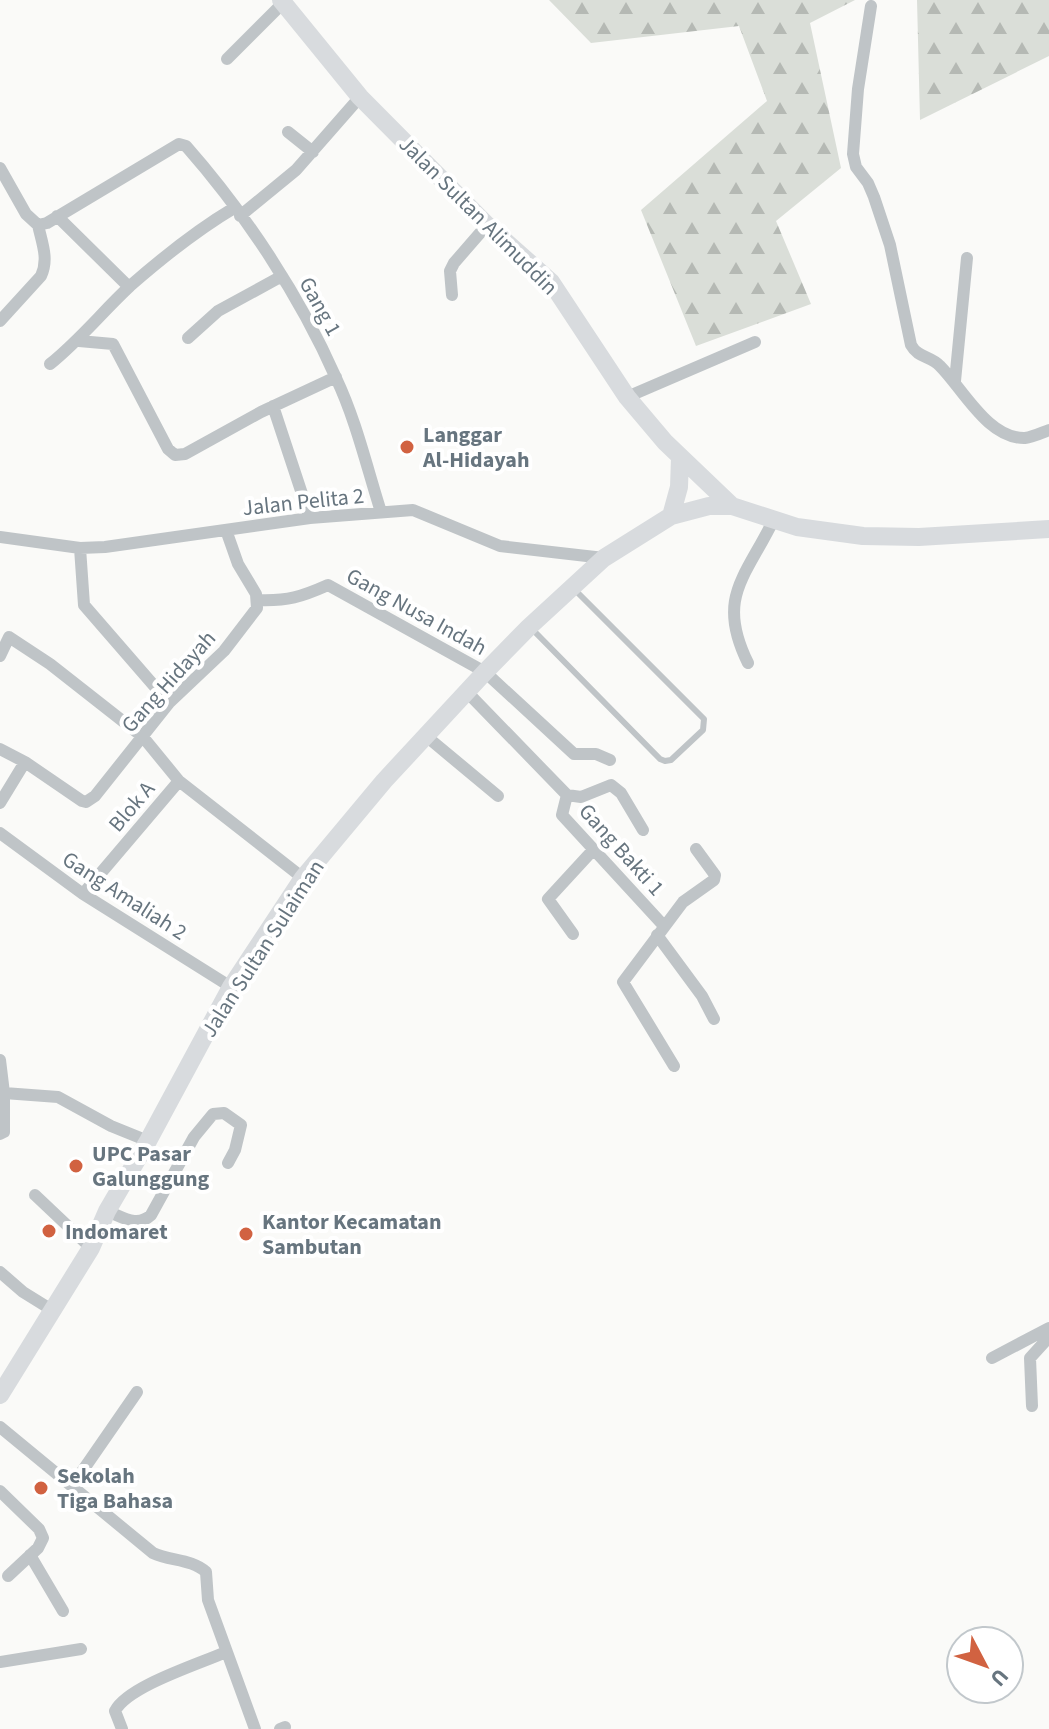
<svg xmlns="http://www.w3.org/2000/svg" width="1049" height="1729" font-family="'Source Sans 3',sans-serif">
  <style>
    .forest { fill: url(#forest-firs) }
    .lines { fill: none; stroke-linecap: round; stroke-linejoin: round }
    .lane { stroke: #bfc4c7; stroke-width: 6 }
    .street { stroke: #bfc4c7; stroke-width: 12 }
    .secondary { stroke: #d8dbde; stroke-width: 18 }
    .poi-dot { fill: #d16241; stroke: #fff; stroke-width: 3 }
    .labels { text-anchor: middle; stroke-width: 8; stroke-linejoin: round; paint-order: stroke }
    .street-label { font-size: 22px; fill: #67757f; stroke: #fff }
    .poi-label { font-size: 22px; font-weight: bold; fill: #67757f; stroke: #fff; text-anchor: start }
  </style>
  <defs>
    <pattern id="forest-firs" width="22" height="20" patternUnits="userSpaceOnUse" patternTransform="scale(2)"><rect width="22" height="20" fill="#daded8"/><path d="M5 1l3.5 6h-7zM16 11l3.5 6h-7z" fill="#b5b9b4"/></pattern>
  </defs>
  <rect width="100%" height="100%" fill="#fafaf8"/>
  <path class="forest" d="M549,0H855L810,23L841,168L776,221L811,304L696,346L641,210L767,101L739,26L591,43Z
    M917,0H1049V56L920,120Z"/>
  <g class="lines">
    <path class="lane" d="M532,629L660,759L665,761L671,760L703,730L704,719L574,589"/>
    <path class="street" d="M871,6L858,89L853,154L856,167L868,183L874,197L890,245L911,345C918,358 931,356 940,366C963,389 988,439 1025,438C1033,437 1041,433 1049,430
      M227,59L283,3
      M288,132L313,152
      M0,168L26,214L38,225L47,223L179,144L186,146C245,213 300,296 336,378C356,420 367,468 381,512
      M57,216L129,287
      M240,216L296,170L360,97
      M452,295L450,271L454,263L487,225
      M0,321L41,276C49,259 42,243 38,225
      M188,338L218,311L282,276
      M79,341L113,344L168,449L175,455L185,454L261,412L336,377
      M50,364C81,339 102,312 130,286C162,258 197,230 234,208
      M955,381L967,258
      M627,397L755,342
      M273,406L310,518
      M0,537L80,548L105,547L310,518L413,510L500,546L604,558
      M80,548L84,605L169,703
      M258,600C288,601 301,597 328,585L485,672L574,754H596L610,760
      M0,656L9,637L50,664L143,737L179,781L303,878
      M748,663C716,598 745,578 773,521
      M467,692L567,795
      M426,736L498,796
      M0,749L25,762L82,801L86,802L95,796L169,703L224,651L257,608L256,594L238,564L226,530
      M567,795L562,815L664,926
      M567,795L581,797L611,785L621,793L643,830
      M0,803L25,762
      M0,833L83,894L231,987
      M83,894L179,781
      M573,934L548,899L594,849
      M657,935L702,996L714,1019
      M0,1060L4,1093L58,1097L111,1126L148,1141
      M674,1066L623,982L683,902L714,880L715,875L696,849
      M0,1134L4,1132V1093
      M35,1195L91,1248
      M107,1211C123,1217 137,1228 151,1215L194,1137L213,1114L224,1113L241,1125L235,1150L228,1163
      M0,1272L23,1292L52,1310
      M992,1358L1049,1328
      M1032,1406L1030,1358L1049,1337
      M0,1427L153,1553C170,1561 192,1559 206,1572L208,1600L255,1729
      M72,1486L137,1392
      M0,1491L39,1529L43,1538L38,1548L8,1576
      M30,1555L63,1611
      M0,1662L81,1649
      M122,1729L115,1711C128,1686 199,1664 226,1652
      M280,1729L285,1727"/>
    <path class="secondary" d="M281,0L360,97L487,225L551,282L627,397L665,442L732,506
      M671,516L679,487L680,458
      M0,1395L91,1248L107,1211L148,1141L231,987L303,878L384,781L485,672L529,627L604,558L671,516L709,506H732L797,527L863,536L919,537L1049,529"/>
  </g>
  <g class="poi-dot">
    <circle cx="407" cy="447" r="8"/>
    <circle cx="76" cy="1166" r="8"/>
    <circle cx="49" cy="1231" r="8"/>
    <circle cx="246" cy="1234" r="8"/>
    <circle cx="41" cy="1488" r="8"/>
  </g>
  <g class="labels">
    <g class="street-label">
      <text transform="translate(479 215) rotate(45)" y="8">Jalan Sultan Alimuddin</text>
      <text transform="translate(321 306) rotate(61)" y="8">Gang 1</text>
      <text transform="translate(303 501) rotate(-6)" y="8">Jalan Pelita 2</text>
      <text transform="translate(417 611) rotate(29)" y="8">Gang Nusa Indah</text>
      <text transform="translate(168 681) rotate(-48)" y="8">Gang Hidayah</text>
      <text transform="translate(131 806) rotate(-50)" y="8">Blok A</text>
      <text transform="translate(622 849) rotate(48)" y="8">Gang Bakti 1</text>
      <text transform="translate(125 895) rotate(33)" y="8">Gang Amaliah 2</text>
      <text transform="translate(262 948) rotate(-57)" y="8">Jalan Sultan Sulaiman</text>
    </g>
    <g class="poi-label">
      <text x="423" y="442">Langgar<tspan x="423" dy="25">Al-Hidayah</tspan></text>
      <text x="92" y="1161">UPC Pasar<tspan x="92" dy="25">Galunggung</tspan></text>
      <text x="262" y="1229">Kantor Kecamatan<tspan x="262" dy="25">Sambutan</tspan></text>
      <text x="65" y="1239">Indomaret</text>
      <text x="57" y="1483">Sekolah<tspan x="57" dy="25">Tiga Bahasa</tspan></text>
    </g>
  </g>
  <g transform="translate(985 1665) rotate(131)"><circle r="38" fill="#ffffff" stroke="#c2c8cc" stroke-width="2"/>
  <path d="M0-6L14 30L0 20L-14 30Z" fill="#d16241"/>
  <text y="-12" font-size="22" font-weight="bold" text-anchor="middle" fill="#67757f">U</text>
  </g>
</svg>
